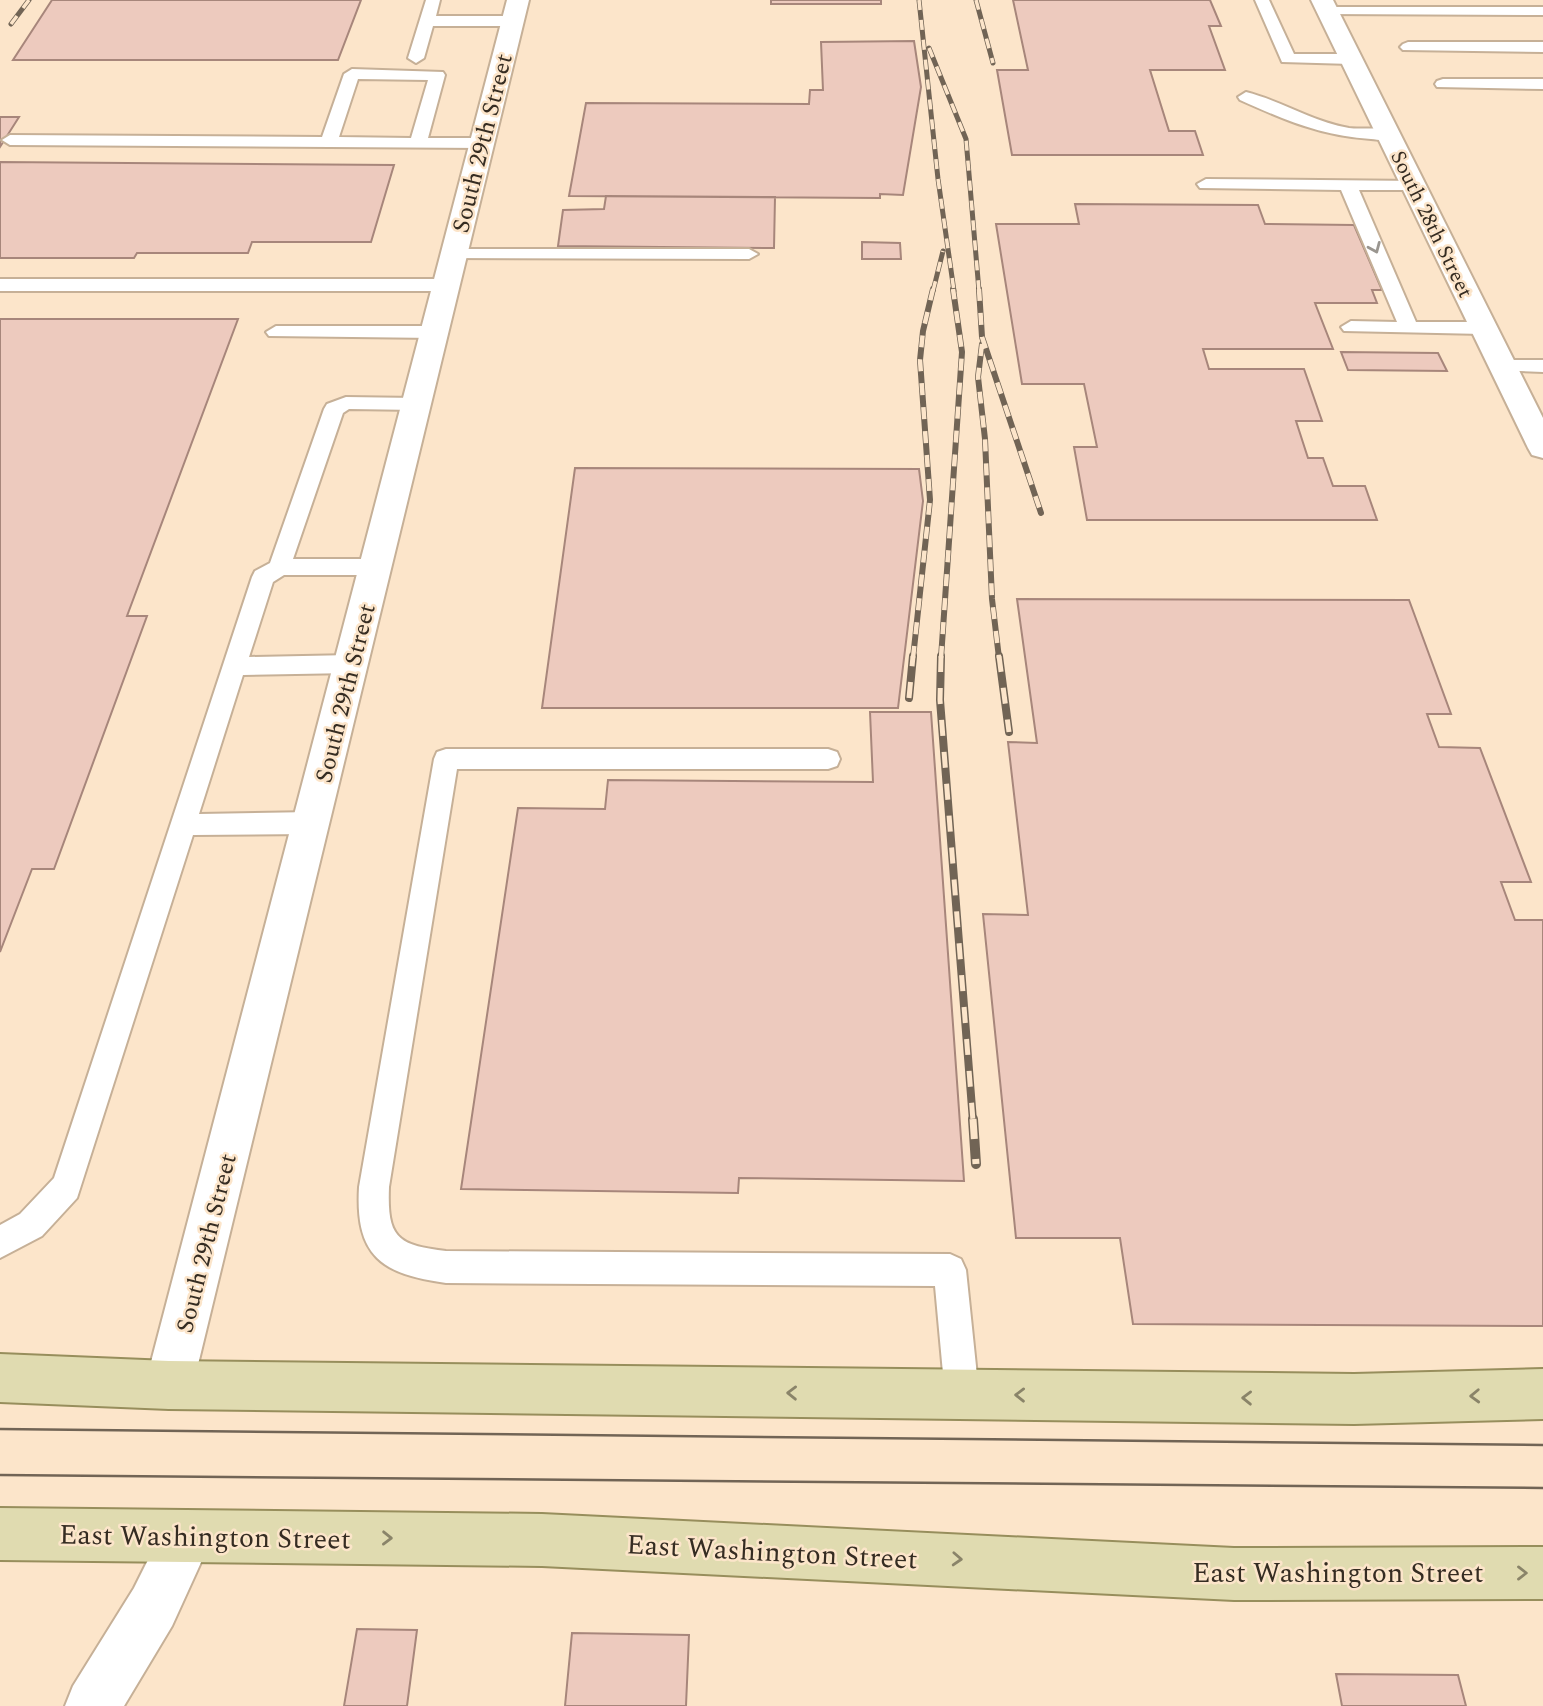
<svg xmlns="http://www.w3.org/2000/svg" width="1543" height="1706" font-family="Spectral,serif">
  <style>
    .building { fill: #edcabe; stroke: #a7867b; stroke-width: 2 }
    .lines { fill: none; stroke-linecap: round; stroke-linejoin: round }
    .lane-casing { stroke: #c6b097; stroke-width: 4 }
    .street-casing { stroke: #c6b097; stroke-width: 4 }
    .primary-casing { stroke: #978e5c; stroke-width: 4 }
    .lane { fill: #fff; fill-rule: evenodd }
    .street { fill: #fff; fill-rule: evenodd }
    .primary { fill: #e0dbb0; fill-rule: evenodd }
    .tram { stroke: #716455; stroke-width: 2.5 }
    .rail-far3-casing { stroke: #716455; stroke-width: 5 }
    .rail-far2-casing { stroke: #716455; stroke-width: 6 }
    .rail-far1-casing { stroke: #716455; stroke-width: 8 }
    .rail-casing { stroke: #716455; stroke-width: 10 }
    .rail-far3 { stroke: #fce5ca; stroke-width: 3.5; stroke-dasharray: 10; stroke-linecap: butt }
    .rail-far2 { stroke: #fce5ca; stroke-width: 4.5; stroke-dasharray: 12; stroke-linecap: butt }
    .rail-far1 { stroke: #fce5ca; stroke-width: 5; stroke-dasharray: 16; stroke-linecap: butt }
    .rail { stroke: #fce5ca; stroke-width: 7; stroke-dasharray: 20; stroke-linecap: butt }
    .oneway { stroke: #9a9690 }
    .oneway2 { stroke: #8a8469 }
    .labels { text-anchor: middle; stroke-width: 5; stroke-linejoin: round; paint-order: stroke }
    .far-street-label { font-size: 21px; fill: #352c22; stroke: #fce5ca }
    .street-label { font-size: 24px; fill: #352c22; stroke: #fce5ca }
    .near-street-label { font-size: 28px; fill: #352c22; stroke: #fce5ca }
  </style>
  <rect width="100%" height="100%" fill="#fce5ca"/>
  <path class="building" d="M52,0H361L338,60H13Z
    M771,0H881V4H771Z
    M1013,0H1210L1221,26H1209L1225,70H1150L1169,131H1195L1203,155H1012L997,70H1028Z
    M914,41L921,87L903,195L880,194V198L569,196L586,103L809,104L810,90H823L821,42Z
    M0,117H19L0,147Z
    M0,162L394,165L371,242H252L248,253H137L134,258H0Z
    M606,196L775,197L774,248L558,246L563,210L604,209Z
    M1075,204L1258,205L1265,224L1354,225L1382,290H1372L1377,303H1315L1333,349H1203L1209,369H1304L1322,421H1296L1308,458H1323L1333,486H1365L1377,520H1087L1074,447H1097L1084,384H1022L996,224H1079Z
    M862,242L900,243L901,259H862Z
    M0,319H238L127,616H147L54,869H32L0,952Z
    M1341,352L1438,353L1447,371L1348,370Z
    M575,468L919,469L923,501L898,708H542Z
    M1017,599L1409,600L1451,714H1427L1439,747L1480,748L1531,882H1501L1515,920H1543V1326L1133,1324L1120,1238H1016L983,914L1028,915L1008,742L1037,743Z
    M870,712H931L964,1181L739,1178L738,1193L461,1189L518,808L605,809L608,780L873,782Z
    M357,1629L417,1630L407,1706H344Z
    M572,1633L689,1635L686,1706H565Z
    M1336,1674L1458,1675L1466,1706H1342Z"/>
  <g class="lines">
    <defs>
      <path id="lane" d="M426,0H440L436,16H513L521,21L513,26H433L424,58L416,63L408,58Z
        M1255,0H1269L1294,54H1351L1359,59L1351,64L1282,62Z
        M1327,7H1543V15L1322,14L1320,11Z
        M1408,42H1543V52L1403,50L1400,47L1403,44Z
        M352,69L443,72L445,75L428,138H483L491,143L483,148L10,145L2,140L10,135L322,137L344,74ZM358,79L428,80L411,138L339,137Z
        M1443,79H1543V89L1437,87L1435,84L1437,81Z
        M1246,92C1282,101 1310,121 1349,128C1363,130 1387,125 1396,135C1390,142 1380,140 1371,139C1321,136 1285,120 1240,100L1238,97Z
        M1206,179L1419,181L1422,185L1419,189L1413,190H1359L1416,322H1483L1493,328L1483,334L1344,331L1341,327L1351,321L1397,322L1341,190L1200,188L1197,184Z
        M454,249H749L758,254L749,259L448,258L445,254L448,250Z
        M0,279H447L456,285L447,291H0Z
        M276,326H435L445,332L435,338L269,336L266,332Z
        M1503,360H1543V372L1496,370L1493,366L1496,362Z
        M346,397L417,398L424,399L427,404L424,409L417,410L349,409L343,413L293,559H376L384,561L387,567L384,573L376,575H284L273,582L249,657L352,655L360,658L364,664L360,670L352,673L243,675L199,814L312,812L321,816L325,823L321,830L312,834L193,835L77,1198L42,1236L0,1258V1225L20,1214L54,1178L252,577L255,571L270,563L324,409L327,404Z
        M446,749H828L837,752L840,759L837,766L828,769H457L389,1187C387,1238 397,1245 446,1251L950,1254L961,1259L966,1270L979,1395L974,1407L962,1412L950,1407L945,1395L935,1286L446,1283C381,1274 355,1256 359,1187L434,759L437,752Z"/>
      <path id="street" d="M507,0H529L193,1385L186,1402L169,1409L152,1402L145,1385Z
        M1311,0H1333L1543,418V458L1532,455L1528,448Z
        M187,1510L205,1518L213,1536L172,1626L124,1706H65L73,1686L134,1588L169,1518Z"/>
      <path id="primary" d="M0,1354L169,1361L1354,1374L1543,1369V1419L1354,1424L169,1409L0,1402Z
        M0,1508L542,1514L1234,1548L1543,1547V1599L1234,1600L542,1566L0,1560Z"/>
    </defs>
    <use href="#lane" class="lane-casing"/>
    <use href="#street" class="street-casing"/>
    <use href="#primary" class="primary-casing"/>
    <use href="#lane" class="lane"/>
    <use href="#street" class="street"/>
    <use href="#primary" class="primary"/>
    <path class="tram" d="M0,1429L1543,1445
      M0,1475L1543,1488"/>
    <defs>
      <path id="rail-far3" d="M919,0L938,179L954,291
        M976,0L993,63
        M11,24L29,0
        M929,48L966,139L979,291
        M933,291L943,251"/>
      <path id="rail-far2" d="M979,289L982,337L1041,513
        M982,344L978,377L985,439L992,599L999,658
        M913,658L930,500L920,360L923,331L933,289
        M941,658L962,352L953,289"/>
      <path id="rail-far1" d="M941,656L940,700L973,1121
        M999,656L1009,732
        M909,698L913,656"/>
      <path id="rail" d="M973,1119L976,1164"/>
    </defs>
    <use href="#rail-far3" class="rail-far3-casing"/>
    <use href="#rail-far2" class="rail-far2-casing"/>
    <use href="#rail-far1" class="rail-far1-casing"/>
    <use href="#rail" class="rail-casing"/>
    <use href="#rail-far3" class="rail-far3"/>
    <use href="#rail-far2" class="rail-far2"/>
    <use href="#rail-far1" class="rail-far1"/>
    <use href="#rail" class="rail"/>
  </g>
  <defs><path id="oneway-chevron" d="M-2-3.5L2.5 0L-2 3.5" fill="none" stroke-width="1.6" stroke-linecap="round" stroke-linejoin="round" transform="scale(1.75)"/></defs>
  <use class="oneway" href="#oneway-chevron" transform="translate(1375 248) rotate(67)"/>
  <g class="oneway2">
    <use href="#oneway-chevron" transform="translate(792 1393) rotate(-179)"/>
    <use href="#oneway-chevron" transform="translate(1020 1395) rotate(-179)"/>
    <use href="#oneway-chevron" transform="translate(1475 1396) rotate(178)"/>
    <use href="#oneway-chevron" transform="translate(1247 1398) rotate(-179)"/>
    <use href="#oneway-chevron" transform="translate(387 1538) rotate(1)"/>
    <use href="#oneway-chevron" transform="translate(957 1559) rotate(3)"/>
    <use href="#oneway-chevron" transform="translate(1522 1573)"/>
  </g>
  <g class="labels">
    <g class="far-street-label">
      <text transform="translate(1432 224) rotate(64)" y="7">South 28th Street</text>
    </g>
    <g class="street-label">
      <text transform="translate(482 143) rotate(-76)" y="8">South 29th Street</text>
      <text transform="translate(345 693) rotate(-76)" y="8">South 29th Street</text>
      <text transform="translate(206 1243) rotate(-76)" y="8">South 29th Street</text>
    </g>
    <g class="near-street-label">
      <text transform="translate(205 1536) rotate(1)" y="10">East Washington Street</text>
      <text transform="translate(772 1551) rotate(3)" y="10">East Washington Street</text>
      <text x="1338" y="1582">East Washington Street</text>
    </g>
  </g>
</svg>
